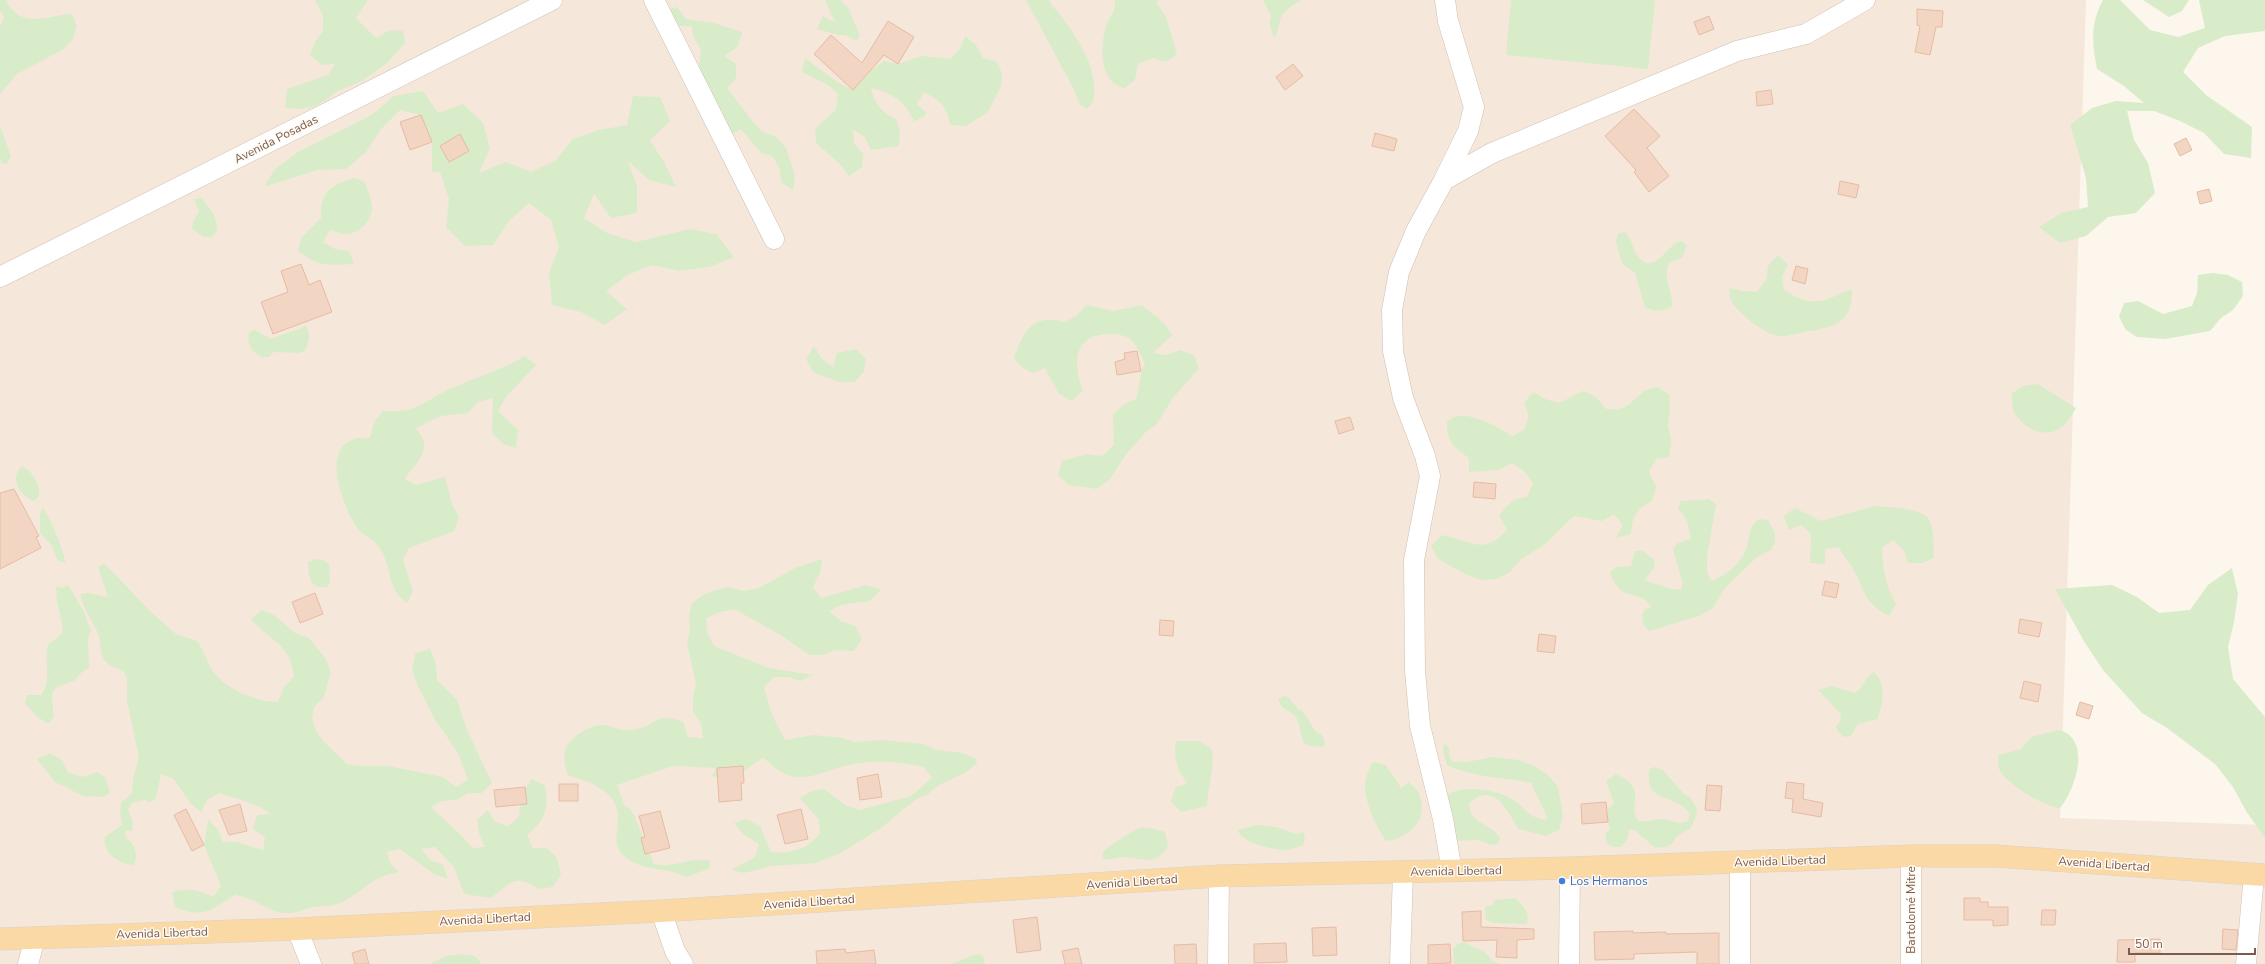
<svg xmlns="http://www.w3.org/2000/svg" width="2265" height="964" font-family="'Nunito Sans',sans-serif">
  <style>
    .residential { fill: #f5e8da }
    .green { fill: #d8ecc9 }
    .building { fill: #f3d5c3; stroke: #e6bba3 }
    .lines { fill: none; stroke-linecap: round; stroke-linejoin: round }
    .minor-casing { stroke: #d1beb0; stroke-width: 21 }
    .major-casing { stroke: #dad1cd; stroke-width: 23 }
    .minor { stroke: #fff; stroke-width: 20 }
    .major { stroke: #fbd9a5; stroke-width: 22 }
    .shop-dot { fill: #3f7fe0; stroke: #fffaf3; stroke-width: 1.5 }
    .labels { text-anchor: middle; stroke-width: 3; stroke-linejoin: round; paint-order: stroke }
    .street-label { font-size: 12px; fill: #7a5c4d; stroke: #fffaf3 }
    .shop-label { font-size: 12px; fill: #366cbe; stroke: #fffaf3; text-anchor: start }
  </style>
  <rect width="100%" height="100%" fill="#fdf6ec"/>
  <path class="residential" d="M0,0H2086L2060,818L2265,825V964H0Z"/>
  <path class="green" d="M0,0H6C22,31 47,15 72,14L77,26L73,39L64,49L17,74L0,94V26L4,17L0,10Z
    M315,0H368L356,18L376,38L388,31L403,30L405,43L387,63L362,81L337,91L326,100L313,107L299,109L285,108L287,89L328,75L335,64L322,65L310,55L315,42L323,31V16Z
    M825,0H841L848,8L860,35L857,41L845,35H838L817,29L823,16L835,22Z
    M1026,0H1049C1053,8 1059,12 1064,20C1078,39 1093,62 1094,86C1094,96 1095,102 1087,109L1081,106L1071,84Z
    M1115,0H1158L1157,4L1166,17L1177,54L1166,62L1153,58L1138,64L1135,80L1124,89C1120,87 1113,84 1111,80C1099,65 1101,40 1107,23C1112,12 1116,12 1115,0Z
    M1263,0H1302C1295,3 1286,9 1282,16C1278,23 1279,31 1274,38L1269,23L1271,16Z
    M1511,0H1655L1648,69L1506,55Z
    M2103,0H2120L2150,30L2178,37L2205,28L2199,0H2265V31L2225,36L2198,48L2183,72L2206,95L2252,127L2251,158L2224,154L2204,133L2180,121L2154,111H2127L2134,140L2148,163L2155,193L2136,213L2108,217L2086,236L2060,243L2039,227L2061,213L2088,207L2086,178L2070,125L2092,108L2116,101L2144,103L2124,86L2097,69C2092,43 2090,24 2103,0Z
    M2143,0H2189L2182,11L2169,17Z
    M677,7L686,19L714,23L742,32L738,46L725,56L736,64V78L727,88L754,123L763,132L776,137L786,148L795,175L793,190L781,182L780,169L773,157L760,152L741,129L729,136L722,124L723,111L709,103L699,65L701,50L694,38L691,26H677L664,10Z
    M965,36L976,45L983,58L996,61L1002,73L1001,86L988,112L966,126L950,125C947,106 941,101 924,92L917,104L927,114L914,122C907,102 891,92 871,88C875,104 881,112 896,119L900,131L899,146L871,150L865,137L853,130L854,143L863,154L862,167L849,176L839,163L816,143L815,129L836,109L838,94L828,85L802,72L805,58L837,82L849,88L861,82L870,71L884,61L898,64L922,56L950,59L959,50Z
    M423,91L438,113L463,104L483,123L490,148L479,173L506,162L531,172L555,161L573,139L599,130L627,125L633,96L660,97L670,121L650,140L664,162L676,187L649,180L628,161L637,186V213L611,218L594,194L584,218L607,233L636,242L690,229L716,234L734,257L709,267L680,271L652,265L628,275L606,291L627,309L605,325L581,312L552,305L549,273L559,247L551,220L529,203L509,221L493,245L465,246L446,227L449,199L440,172L403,173L432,172V142L421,115L400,110L382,128L366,152L346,169L317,170L264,187L274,170L298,152L373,114L394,96Z
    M0,126L11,156L7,164H3L0,160Z
    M354,178L364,181C367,189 372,200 372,208C371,222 359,234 345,234C341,234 335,231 330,230L323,242L335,249L349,251L354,264C328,265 321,268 298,251L301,238L321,218C320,191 330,186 354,178Z
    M202,198C211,211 217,214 217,232L211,237H204L192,229L193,222L199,211L194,199Z
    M1625,232C1633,239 1632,251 1640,259C1656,274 1666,245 1681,241L1687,245L1682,258L1669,263C1662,277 1673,291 1672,306C1664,312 1654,312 1645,307L1635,273L1623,264L1620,257L1616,242L1618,234Z
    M1778,255L1788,265L1782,276L1784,290C1813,309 1823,301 1852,289C1853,323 1834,327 1805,332C1797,333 1787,337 1778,336C1766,335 1738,313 1732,302C1729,299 1730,292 1729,288L1743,291L1757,292L1766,280L1768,266Z
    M2213,273L2228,275L2242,282L2243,296L2233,310L2221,318L2210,331L2165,339L2137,337L2126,330L2119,317L2124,303L2138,301L2163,314L2192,306L2197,293L2198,275Z
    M1086,305L1114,311L1142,305L1164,323L1172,335L1153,353L1166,355L1180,350L1194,355L1199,368L1173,398L1157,424L1146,432L1127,453L1110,479L1097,489L1069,485L1058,475L1062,461L1088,454L1102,456L1114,445L1113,415L1124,404L1136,399C1140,387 1139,374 1145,363C1141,356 1136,344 1130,339C1123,334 1114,334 1106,334C1071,337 1074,367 1083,391L1072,401L1059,394L1045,368L1033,373L1023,368L1014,358C1023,331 1034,313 1064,322L1076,316Z
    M306,326C311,335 310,342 304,351L298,353L274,352L269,357H262C251,351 247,345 249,332L255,330L271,339Z
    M814,346L822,359L833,367L837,353L856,349L866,359L864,372L854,382H839L813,372L806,359Z
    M525,356L536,365L506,397L498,411L518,430L516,448L503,444L492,433L493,398L478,402L468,413L441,416L416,428C418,432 423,437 424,442C427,456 411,468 405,479L417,485L445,477L452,504L459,517L454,531L409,548L403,560L413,591L407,603C386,587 393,573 382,552C375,538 365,538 358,529C346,513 334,479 337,459C338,454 341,449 343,445L356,438H370L374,422L383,411C421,414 426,398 457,386C480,376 503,369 525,356Z
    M2038,384L2076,408C2072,414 2067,424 2061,428C2043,440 2020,427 2013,409C2012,405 2012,398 2012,393L2024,386Z
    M1658,387L1669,394L1670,410L1668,424L1671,442L1669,457L1656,459L1649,472L1656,487L1652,501L1640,508L1633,520L1631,534L1616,538L1623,525L1614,514L1602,521L1574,516L1544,545L1520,560L1510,572L1497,579L1481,580L1467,575L1438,559L1431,546L1442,535C1469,540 1486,557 1507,529L1499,516C1507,505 1513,498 1527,497L1533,483L1524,471L1512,463L1498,470L1469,472V458C1452,446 1447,442 1447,421C1451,419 1455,416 1459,416C1474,414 1501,428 1512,436L1524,430L1529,416L1524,403L1533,392L1545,399L1559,403L1583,391L1596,397L1606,409C1629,411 1627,404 1643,392C1647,389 1653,388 1658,387Z
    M22,466C33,472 40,483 39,496L34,501C19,495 9,478 22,466Z
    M1709,499L1716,504L1707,557V573L1712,581C1726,575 1738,566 1745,552C1751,539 1746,527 1760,519L1768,520L1775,533V543L1771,550L1757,557L1725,588L1713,608L1699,616L1649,631L1643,624L1642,615L1645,609L1651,608C1642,586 1621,606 1610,572L1617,567L1631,566L1635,551H1643L1655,560L1654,568L1645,580L1667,588L1681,590L1683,584L1673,549L1678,543L1691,539L1687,521L1678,508L1681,501Z
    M1874,506C1888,507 1919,508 1928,518C1935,528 1933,547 1934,558L1922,563H1908L1903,549L1893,540L1882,548C1883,569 1885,586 1896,604L1889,616C1863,602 1867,594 1854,571C1849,562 1843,556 1839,547L1825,549V564L1810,563L1811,534L1801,525L1789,530L1784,516L1795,508L1821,521Z
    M43,508C48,513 67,557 65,563L58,561L52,546L40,533V514Z
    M315,559L323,560L329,564L330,581L327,587C310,590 308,576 308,562Z
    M822,559L820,573L813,587L821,598L866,585L881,590L869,601L841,605L829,611L841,621L855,626L862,639L854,651L836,650L822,655H809L784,637L734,609L720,612L706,618L707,633L714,646L769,668L813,675L801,681L788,677H774L764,687L772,715L785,740L814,735L842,738L855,742L882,740L924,744L936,750L963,753L976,759L977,763L965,773L939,785L928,794L915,800L881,828L842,852L816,863L772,866L744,873L731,870L755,857L759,844L744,835L734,823L746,819L760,826L771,852C791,854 808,849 820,833L819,820L800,798L812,791L824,789L847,806L860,810L911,796L932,778L924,767C902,762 876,760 854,764C831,767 808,784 785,774C777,771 770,763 763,758C742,770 738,784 712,776L716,768L673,766L617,785L624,805L630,809L634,815L654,864C673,869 691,856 710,861V868L687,877C666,866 640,873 622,854C612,842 619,830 618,816C617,790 589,782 568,775C565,767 563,759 565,751C567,739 589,725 601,725C611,725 621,732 632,730C656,727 655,710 683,722L688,737L703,738L701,723L693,712V698L696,683L687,644L690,630L689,616L692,603L703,595L715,590L730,587L744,591L759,588L795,568Z
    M105,564L149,610L176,634L197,641C204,650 207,662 213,671C225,689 256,702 278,702L284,687L294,677C290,642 271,643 251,619L262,610L274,615L295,633L309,638L326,659L331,672L324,697L314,707L312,720L317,733L326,744L347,764L360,766H388L443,777L456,787L468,780L458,753L434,718L417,684L412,670L415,654L430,649L436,664L437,680L457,700L467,730L492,783L482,793H468L456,800L442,801L431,807L462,836L472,848L485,847L479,833L477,820L488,810L495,822L508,826L519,817C520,802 522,791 532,779L545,785C549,809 546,819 527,835L533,848H547L557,858L561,875L553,887L538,889C515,872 510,884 491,898L464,894L454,867L435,847L421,849L430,860L443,865L448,879L434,874L400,849L387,852L391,865L399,872C371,876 364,892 340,903C331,907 323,906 313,907C304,909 296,914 286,913C269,913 255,898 235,895C210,910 205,919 175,907L172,892C189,888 198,889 213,897L221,886L204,845L208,819L218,830L223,842H236L263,850L265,837L253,829L257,815L270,814C253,801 238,800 219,793L207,800L201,812L190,803L174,779L161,774L156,798L150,803L145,800L132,803L128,809L133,823L132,831H125L126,838C136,845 138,854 134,865C119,864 102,853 105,837L122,825L120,811L121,803L132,793L133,779L139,758L127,701V679L124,672C118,668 110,667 105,661C98,652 102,640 97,631C91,618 83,609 80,594L87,593L108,597L98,567Z
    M2232,568L2238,594L2234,622L2228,647L2233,679L2265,717V838L2246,811L2233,787L2215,764L2167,728L2142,713L2103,670L2085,643L2055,589L2112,585L2137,597L2159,613L2190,610L2208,585Z
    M68,585L83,610L91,631L88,638L89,668L83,671L74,681C48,689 51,690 54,717L48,724L35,715L25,703L27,695H41C53,679 43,662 48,644L59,637L63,630L57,601L56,586L62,588Z
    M1874,672C1887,684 1883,704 1877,719L1858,724L1851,736L1844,737L1838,732L1836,726L1840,721L1841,714L1818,690L1832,686L1855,693C1864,687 1865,677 1874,672Z
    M1284,696L1288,697L1299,710H1302L1315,731L1322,735L1325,743L1324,747L1309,746L1303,742L1297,718C1291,710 1281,711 1278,699Z
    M2059,730C2092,739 2076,788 2060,808C2046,808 2007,784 2000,771C1997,765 1998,761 1998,755L2021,749L2031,737Z
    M1176,741H1199L1212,749C1215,768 1208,786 1207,806L1181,812L1171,802L1175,788L1187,783C1177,769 1173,759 1176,741Z
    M1444,743L1449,748V756L1453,762H1466L1494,757L1519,760L1534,766L1548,775L1558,787L1563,817L1559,830L1546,836L1518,829C1507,810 1493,780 1469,804C1470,825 1492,823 1500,838L1498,844L1491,845L1479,840L1452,841L1447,795C1463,784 1497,790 1512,799C1525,807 1530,821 1548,819L1531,783C1503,777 1474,778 1447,765L1443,751Z
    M50,753L62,760L68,772L83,777L97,772L105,777L110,792L104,797L83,796L55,782L37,759Z
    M1373,762L1386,765L1401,788L1409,782C1412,786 1418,789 1419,794C1430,819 1409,838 1386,841C1377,828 1366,804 1365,789C1364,779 1369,770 1373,762Z
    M1655,767L1663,770L1684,794L1690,797L1697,809L1696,816L1691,828L1676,837C1672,848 1665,848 1654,847L1636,831L1629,829C1629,837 1627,841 1621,847H1613L1607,843L1605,834L1610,829L1608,822V809L1614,803L1606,781L1616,774C1649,790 1627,799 1638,821C1648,822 1652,820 1660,819C1671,818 1676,826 1688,821L1690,814C1674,791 1645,806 1649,769Z
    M1258,825L1276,827L1297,834L1303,832L1305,838L1303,845C1297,847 1288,851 1282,850C1267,848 1245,844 1237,830Z
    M1150,828L1165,832L1168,846C1156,867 1142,858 1124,857C1116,857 1112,861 1103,859V851C1107,848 1133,830 1137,829C1141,827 1146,828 1150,828Z
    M1515,898C1523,906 1530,912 1527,924L1493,923L1486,920L1485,906H1492L1495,900Z
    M1465,942C1475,949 1487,950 1492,961L1500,964H1454L1453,949L1458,944Z
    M462,954L475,956L482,964H429L447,956Z
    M976,954L983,956L985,964H951Z"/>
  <path class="building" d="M1917,9L1943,11L1942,27H1936L1930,55L1915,52L1920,26L1917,25Z
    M1709,16L1714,29L1699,35L1694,22Z
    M888,21L914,37L898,64L884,55L853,90L814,54L831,35L862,63Z
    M1293,64L1303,76L1285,90L1276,77Z
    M1771,90L1773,104L1757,106L1756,92Z
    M1634,109L1660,136L1647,148L1669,176L1649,192L1634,172L1636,170L1605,136Z
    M421,115L432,142L410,150L400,122Z
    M1375,133L1397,139L1394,151L1372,146Z
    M460,134L469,151L449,162L440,146Z
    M2186,138L2192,150L2180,156L2174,144Z
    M1840,181L1859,185L1856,198L1838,194Z
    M2209,189L2212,201L2200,204L2197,192Z
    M301,264L309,285L320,280L332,312L273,334L261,302L288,292L281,271Z
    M1796,266L1808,269L1805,284L1792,280Z
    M1137,351L1141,371L1117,375L1115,362L1125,359L1124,353Z
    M1350,417L1354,429L1339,434L1335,421Z
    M1474,482L1496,484L1495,499L1473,497Z
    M14,489L39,536L36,537L41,548L0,569V493Z
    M1825,581L1839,584L1836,598L1822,595Z
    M315,593L323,614L300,623L292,602Z
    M2020,619L2042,623L2039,637L2018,633Z
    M1160,620L1174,621L1173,636L1159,635Z
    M1539,634L1556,636L1554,653L1537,651Z
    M2024,681L2041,685L2038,702L2020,698Z
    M2080,702L2093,706L2089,719L2076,715Z
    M743,766L744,783H741L742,800L719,802L717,768Z
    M878,774L882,797L860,800L857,778Z
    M1787,782L1804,784L1803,799L1823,803L1821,817L1792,812L1793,799L1785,798Z
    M559,784H578V801H559Z
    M1707,785L1722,786L1720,811L1705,810Z
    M525,787L527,804L496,807L494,790Z
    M1606,802L1608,822L1582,824L1581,804Z
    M240,804L247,831L229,835L219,810Z
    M186,809L204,845L192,851L174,815Z
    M801,809L808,839L785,844L777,815Z
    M660,811L670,848L645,854L641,838L645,837L639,816Z
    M1964,898H1980V902H1988V907H2008V925L1993,926V920H1964Z
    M2042,910H2056L2055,925H2041Z
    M1481,911V927L1534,929V939L1517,940V958L1496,957L1497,940L1463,941L1462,912Z
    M1037,917L1041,950L1017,953L1013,920Z
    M1336,927L1337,955L1313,956L1312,928Z
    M2223,929L2238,930L2236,950L2222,949Z
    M1633,931V933L1666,932V934L1719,933V964H1697V952L1634,954V959L1595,960L1594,932Z
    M2160,939V953H2135V962H2117L2118,940Z
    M1286,943L1287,962L1254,963V944Z
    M1196,944L1197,964H1175L1174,945Z
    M1450,944L1451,963L1428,964V945Z
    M1078,948L1082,964H1065L1062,951Z
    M365,949L369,964H355L352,953Z
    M845,949L846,953L874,950L876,964H817L816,951Z"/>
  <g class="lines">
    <defs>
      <path id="minor" d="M654,0L774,239
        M1445,0L1448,21L1474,107L1468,131L1444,180L1416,231L1399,272L1392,310L1393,351L1403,398L1425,456L1430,476L1414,560L1415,671L1420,726L1443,819L1452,871
        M1444,180L1492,153L1737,51L1806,34L1865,0
        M0,277L552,0
        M1911,856V964
        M1740,863V964
        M661,911L675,951L683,964
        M297,929L311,964
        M28,964L35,938
        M1218,964L1219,876
        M1400,964L1403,872
        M1569,964L1570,868
        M2246,964L2254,875"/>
      <path id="major" d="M0,939L297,929L661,911L1219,876L1570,868L1911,856H1996L2265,875"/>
    </defs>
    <use href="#minor" class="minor-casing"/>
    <use href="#major" class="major-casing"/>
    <use href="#minor" class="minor"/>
    <use href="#major" class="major"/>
  </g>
  <circle class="shop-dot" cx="1562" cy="881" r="4"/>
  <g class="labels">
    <g class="street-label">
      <text transform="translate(276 139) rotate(-27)" y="4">Avenida Posadas</text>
      <text transform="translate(1780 861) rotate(-2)" y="4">Avenida Libertad</text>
      <text transform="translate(2104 864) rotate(4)" y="4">Avenida Libertad</text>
      <text transform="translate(1456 871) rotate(-1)" y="4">Avenida Libertad</text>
      <text transform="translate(1132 882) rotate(-4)" y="4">Avenida Libertad</text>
      <text transform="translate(809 902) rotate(-4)" y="4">Avenida Libertad</text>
      <text transform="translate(1911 910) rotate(-90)" y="4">Bartolomé Mitre</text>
      <text transform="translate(485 919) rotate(-3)" y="4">Avenida Libertad</text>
      <text transform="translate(162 933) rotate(-2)" y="4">Avenida Libertad</text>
    </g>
    <g class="shop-label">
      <text x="1570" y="885">Los Hermanos</text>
    </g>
  </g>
  <path d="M2129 948v6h126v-6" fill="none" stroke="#7a5c4d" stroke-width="2"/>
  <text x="2135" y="948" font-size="12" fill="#7a5c4d" stroke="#fffaf3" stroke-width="3" paint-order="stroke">50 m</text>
</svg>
